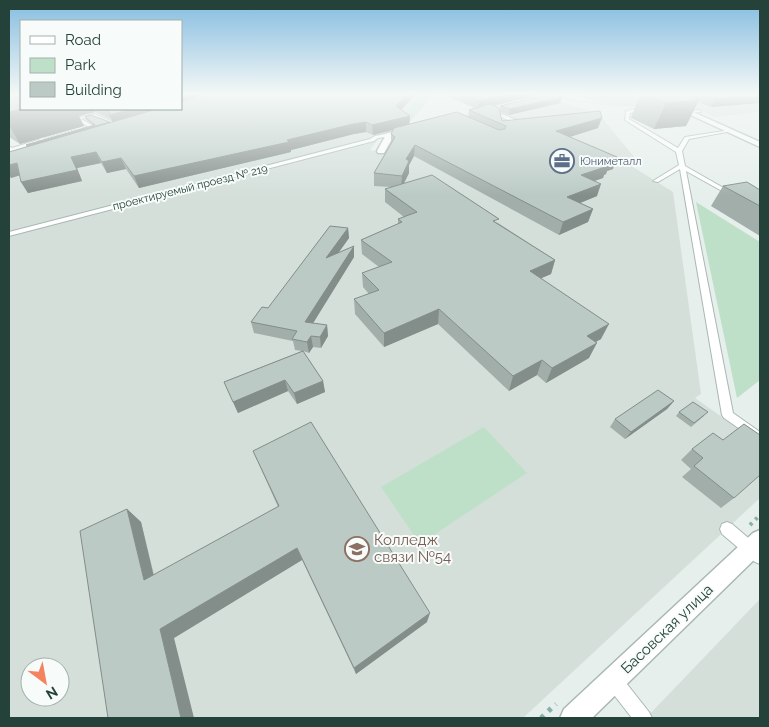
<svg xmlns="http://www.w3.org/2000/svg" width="769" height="727" font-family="Raleway,sans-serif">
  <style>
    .built { fill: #d4dfda; fill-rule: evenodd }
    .green { fill: #bfe0c8 }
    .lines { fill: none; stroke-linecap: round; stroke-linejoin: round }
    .lane-casing { stroke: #a8b8b2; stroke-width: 2 }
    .street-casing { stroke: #a8b8b2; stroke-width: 3 }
    .secondary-casing { stroke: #a4bbb3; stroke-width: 3 }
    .path-far2 { stroke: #86b3a5; stroke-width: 1; stroke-dasharray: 1 2; stroke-linecap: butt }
    .path-far1 { stroke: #86b3a5; stroke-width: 4; stroke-dasharray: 3 4.5; stroke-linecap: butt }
    .path { stroke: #86b3a5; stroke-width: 5; stroke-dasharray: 4 6; stroke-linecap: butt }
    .lane { fill: #fff; fill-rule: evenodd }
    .street { fill: #fff; fill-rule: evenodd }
    .secondary { fill: #fff; fill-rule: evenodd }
    .wall { fill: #a1aea9 }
    .shaded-wall { fill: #838d89 }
    .building { fill: #bbcac4; stroke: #838d89 }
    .labels { text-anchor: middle; stroke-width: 4; stroke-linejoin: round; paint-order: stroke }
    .far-service-label { font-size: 11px; fill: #4e5e75; stroke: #f7fbf9; text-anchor: start }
    .far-street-label { font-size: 11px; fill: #24423a; stroke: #f7fbf9 }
    .near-education-label { font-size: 15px; fill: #785e54; stroke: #f7fbf9; text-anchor: start }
    .near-street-label { font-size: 15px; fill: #24423a; stroke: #f7fbf9 }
  </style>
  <rect width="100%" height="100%" fill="#e6efeb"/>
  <path class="built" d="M246,94H422L379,138L370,150L385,152L393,138L550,98L599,114L635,158L625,162L673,192L701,394L695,398L760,444V498L523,718H9V164ZM30,667H60V697H30Z
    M662,94H760V112L715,117Z
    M760,599V718H646Z"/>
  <path class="green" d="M422,94H434L410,122L391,126Z
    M577,94H630L654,105C626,108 602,106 577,94Z
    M696,202L760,242V380L737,398Z
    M484,427L527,473L420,544L381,487Z"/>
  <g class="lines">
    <defs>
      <path id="lane" d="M648,106L650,108L630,113L629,119L678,148L685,137L730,130L732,131L689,139L682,151L685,166L736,195L731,196L686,171L733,413L760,432V443L724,418L722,415L680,169L658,182L653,181L679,165L676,152L625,120L626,111Z
        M490,110L528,124V125L524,126L488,112Z
        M699,110L701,112L688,113L686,112Z
        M94,114L113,122V123L109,124L93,116L81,119L95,127L82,131V129L89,127L75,119Z
        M390,133L392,136L378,138L374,141L9,236V232L370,139L375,136Z
        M38,140L40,143L11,152L9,151V146L12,148Z
        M727,522L732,524L760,548V564L755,562L722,534L720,529L722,524Z
        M613,672L619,674L649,712L652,718H632L607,686L605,680L607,674Z"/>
      <path id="street" d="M551,94H560L534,102L531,100Z
        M410,129H413V133L393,137L384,153H378L377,151L387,133Z
        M760,530V554L592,718H560L564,709L753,533Z"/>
      <path id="secondary" d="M645,94H653L760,142V147Z"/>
    </defs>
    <use href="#lane" class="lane-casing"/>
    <use href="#street" class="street-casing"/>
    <use href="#secondary" class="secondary-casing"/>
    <path class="path-far2" d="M624,94L630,102
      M565,99L621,107
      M45,138L75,130"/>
    <path class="path-far1" d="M750,525L760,515"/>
    <path class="path" d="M541,718L556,704"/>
    <use href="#lane" class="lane"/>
    <use href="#street" class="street"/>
    <use href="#secondary" class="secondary"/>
  </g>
  <path class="wall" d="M9,94L21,109H181V94H416L401,110L410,116L409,124L468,117L469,110L475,108L446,96L447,94H538L537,95L494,106L500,110V106L562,97L560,103L509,115L500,112L502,121L598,128L570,137L613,169L607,171L606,174L604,175L603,178L594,181L597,196L580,203L593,209L588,222L559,235L414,156L409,165V173L404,184L498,223L555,260L551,274L541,278L601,339L595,342L589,358L546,383L537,375L509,391L438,324L384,347L355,314L354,299L369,294L363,287L362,273L379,267L362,254L361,240L398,224V219L404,217L385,202V189L391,187L374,186V173L391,145V134L393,130L373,135L366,132L354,134L291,150V152L139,188L126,169L107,173L101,163L77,168L82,181L28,193L21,182L20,175L11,178L9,175V152L93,125L86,120L85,117L110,122H112V120L95,112L79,116L84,126L20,144L9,137Z
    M640,94H760V103L711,107L698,102L686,126L654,129L631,118Z
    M723,186L760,190V236L711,206Z
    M348,228L349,238L338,253L354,246V257L313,323L327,325L328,336L321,348L313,347L309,353L303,351L323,381L325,392L297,404L288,391L238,413L224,382L302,351L295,350L293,341L254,333L251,322L268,308Z
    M674,401L667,409L625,439L610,427L615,419Z
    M679,412L704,416L691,427L676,416Z
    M723,440L734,498L721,508L682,477L691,469L681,460L692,449Z
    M253,451L427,622L356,674L302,560L174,638L127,509L141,522L154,575L278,507Z"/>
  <path class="shaded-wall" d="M188,94H224L181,106V96Z
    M408,94H416L396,115V106Z
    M509,94H538L537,95L478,109L479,101Z
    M760,95V103L711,107L715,99Z
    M562,97L560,103L509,115L510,109Z
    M699,100L686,126L654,129L666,103Z
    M21,109H93L95,112L79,116L84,126L20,144L9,125V112Z
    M132,109H170L114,125L109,115Z
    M410,116L409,126L373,135L372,125Z
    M602,118L598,128L553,142L556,131Z
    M110,122L28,149L26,145Z
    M366,122V132L354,134L291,150V152L139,188L134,176L353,124Z
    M415,145L414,156L409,165V173L401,188L402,176L406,159Z
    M96,152L101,163L77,168L82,181L28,193L21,182L71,157Z
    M617,157L613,169L607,171L606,174L604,175L603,178L577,187L581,175L606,161Z
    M121,158L126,169L107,173L102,162Z
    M17,163L24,174L11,178L9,174V165Z
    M601,184L597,196L563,210L567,197Z
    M593,209L588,222L559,235L563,222Z
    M348,228L349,238L327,269L326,258Z
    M354,246V257L307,333L305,322Z
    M555,260L551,274L526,285L530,271Z
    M439,309L438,324L384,347V333Z
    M609,324L601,339L580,351L587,336Z
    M327,325L328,336L321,348L320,337Z
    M311,336L313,347L309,353L307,342Z
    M597,343L589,358L546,383L552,368Z
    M542,360L537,375L509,391L513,376Z
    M285,380L288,391L238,413L233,402Z
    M323,381L325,392L297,404L294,393Z
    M674,401L667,409L625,439L631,432Z
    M127,509L141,522L157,591L144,580Z
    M297,548L302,560L174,638L194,718H181L160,629Z
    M430,613L427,622L356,674L354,668Z"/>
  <path class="building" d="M9,94L21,100V109L9,112Z
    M208,94H408L396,106L410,116L372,125L366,122L353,124L287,140L289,142L134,176L121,158L102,162L96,152L71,157L77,170L21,182L17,163L9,165V152L157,109H181V102Z
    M463,94H509L479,101Z
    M548,94H551L562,97L510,109L500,106Z
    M644,94H684L699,100L666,103Z
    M703,94H760V95L715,99Z
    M490,104L499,108L502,121L600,111L602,118L556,131L617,157L606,161L610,163L605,164L608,166L581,175L601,184L567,197L593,209L563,222L415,145L406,159L409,161L402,176L374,173L395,137L391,134L394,128L457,112L499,130L505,129L506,126L469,110Z
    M104,109H132L109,115L110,112Z
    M91,115L110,122L26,145L95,125L85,117Z
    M432,175L499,219L493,221L555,260L530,271L609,324L587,336L597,343L552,368L542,360L513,376L439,309L384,333L354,299L379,290L362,273L392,262L361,240L402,222L398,219L417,212L385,189Z
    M747,182L760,190V206L723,186Z
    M330,226L348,228L326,258L354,246L305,322L327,325L320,337L311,336L307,342L292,339L297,331L251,322L262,307L268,308Z
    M303,351L323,381L294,393L285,380L233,402L224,382Z
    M658,390L674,401L631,432L615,419Z
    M693,402L708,412L694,423L679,412Z
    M311,422L430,613L354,668L297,548L160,629L181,718H108L80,531L127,509L144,580L279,506L253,451Z
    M744,424L760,435V475L734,498L694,466L703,458L692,449L713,433L723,440Z"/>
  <linearGradient id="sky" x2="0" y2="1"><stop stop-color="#84bce0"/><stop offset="0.48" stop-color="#f4f8f6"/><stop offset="1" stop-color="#f4f8f6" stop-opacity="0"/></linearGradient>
  <rect width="769" height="196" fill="url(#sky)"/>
  <defs>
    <symbol id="office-ring" viewBox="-11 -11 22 22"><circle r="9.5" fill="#f7fbf9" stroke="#5c6f8a" stroke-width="1.5"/><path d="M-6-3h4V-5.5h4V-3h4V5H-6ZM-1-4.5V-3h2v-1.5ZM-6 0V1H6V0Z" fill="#5c6f8a"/></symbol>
    <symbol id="university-ring" viewBox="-11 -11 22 22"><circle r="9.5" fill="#f7fbf9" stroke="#8d6e63" stroke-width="1.5"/><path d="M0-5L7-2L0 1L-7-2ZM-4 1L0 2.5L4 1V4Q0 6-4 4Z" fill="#8d6e63"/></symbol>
  </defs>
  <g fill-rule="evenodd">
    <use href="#office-ring" x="548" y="147" width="28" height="28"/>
    <use href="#university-ring" x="343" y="535" width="28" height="28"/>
  </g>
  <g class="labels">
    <g class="far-service-label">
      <text x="580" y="165">Юниметалл</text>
    </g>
    <g class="far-street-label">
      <text transform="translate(190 187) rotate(-14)" y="4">проектируемый проезд № 219</text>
    </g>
    <g class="near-education-label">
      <text x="374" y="545">Колледж<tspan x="374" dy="17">связи №54</tspan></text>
    </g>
    <g class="near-street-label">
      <text transform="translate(667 629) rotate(-44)" y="5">Басовская улица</text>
    </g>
  </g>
  <rect width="769" height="727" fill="none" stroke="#24423a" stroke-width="20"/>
  <rect x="20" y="20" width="162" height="90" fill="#f7fbf9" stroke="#a3b1ad"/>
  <rect x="30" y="36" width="25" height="8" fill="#ffffff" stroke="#a3b1ad"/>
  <text x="65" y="45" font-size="15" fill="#24423a">Road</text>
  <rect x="30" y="58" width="25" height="15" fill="#bfe0c8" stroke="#a3b1ad"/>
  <text x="65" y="70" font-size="15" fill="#24423a">Park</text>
  <rect x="30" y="82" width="25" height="15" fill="#bbcac4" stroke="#a3b1ad"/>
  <text x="65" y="95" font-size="15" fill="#24423a">Building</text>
  <g transform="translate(45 682) rotate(148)"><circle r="24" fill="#f7fbf9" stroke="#a3b1ad"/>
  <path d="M0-4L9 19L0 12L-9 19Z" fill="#f4845f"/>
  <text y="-8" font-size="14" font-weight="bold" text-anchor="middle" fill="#24423a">N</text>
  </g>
</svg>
